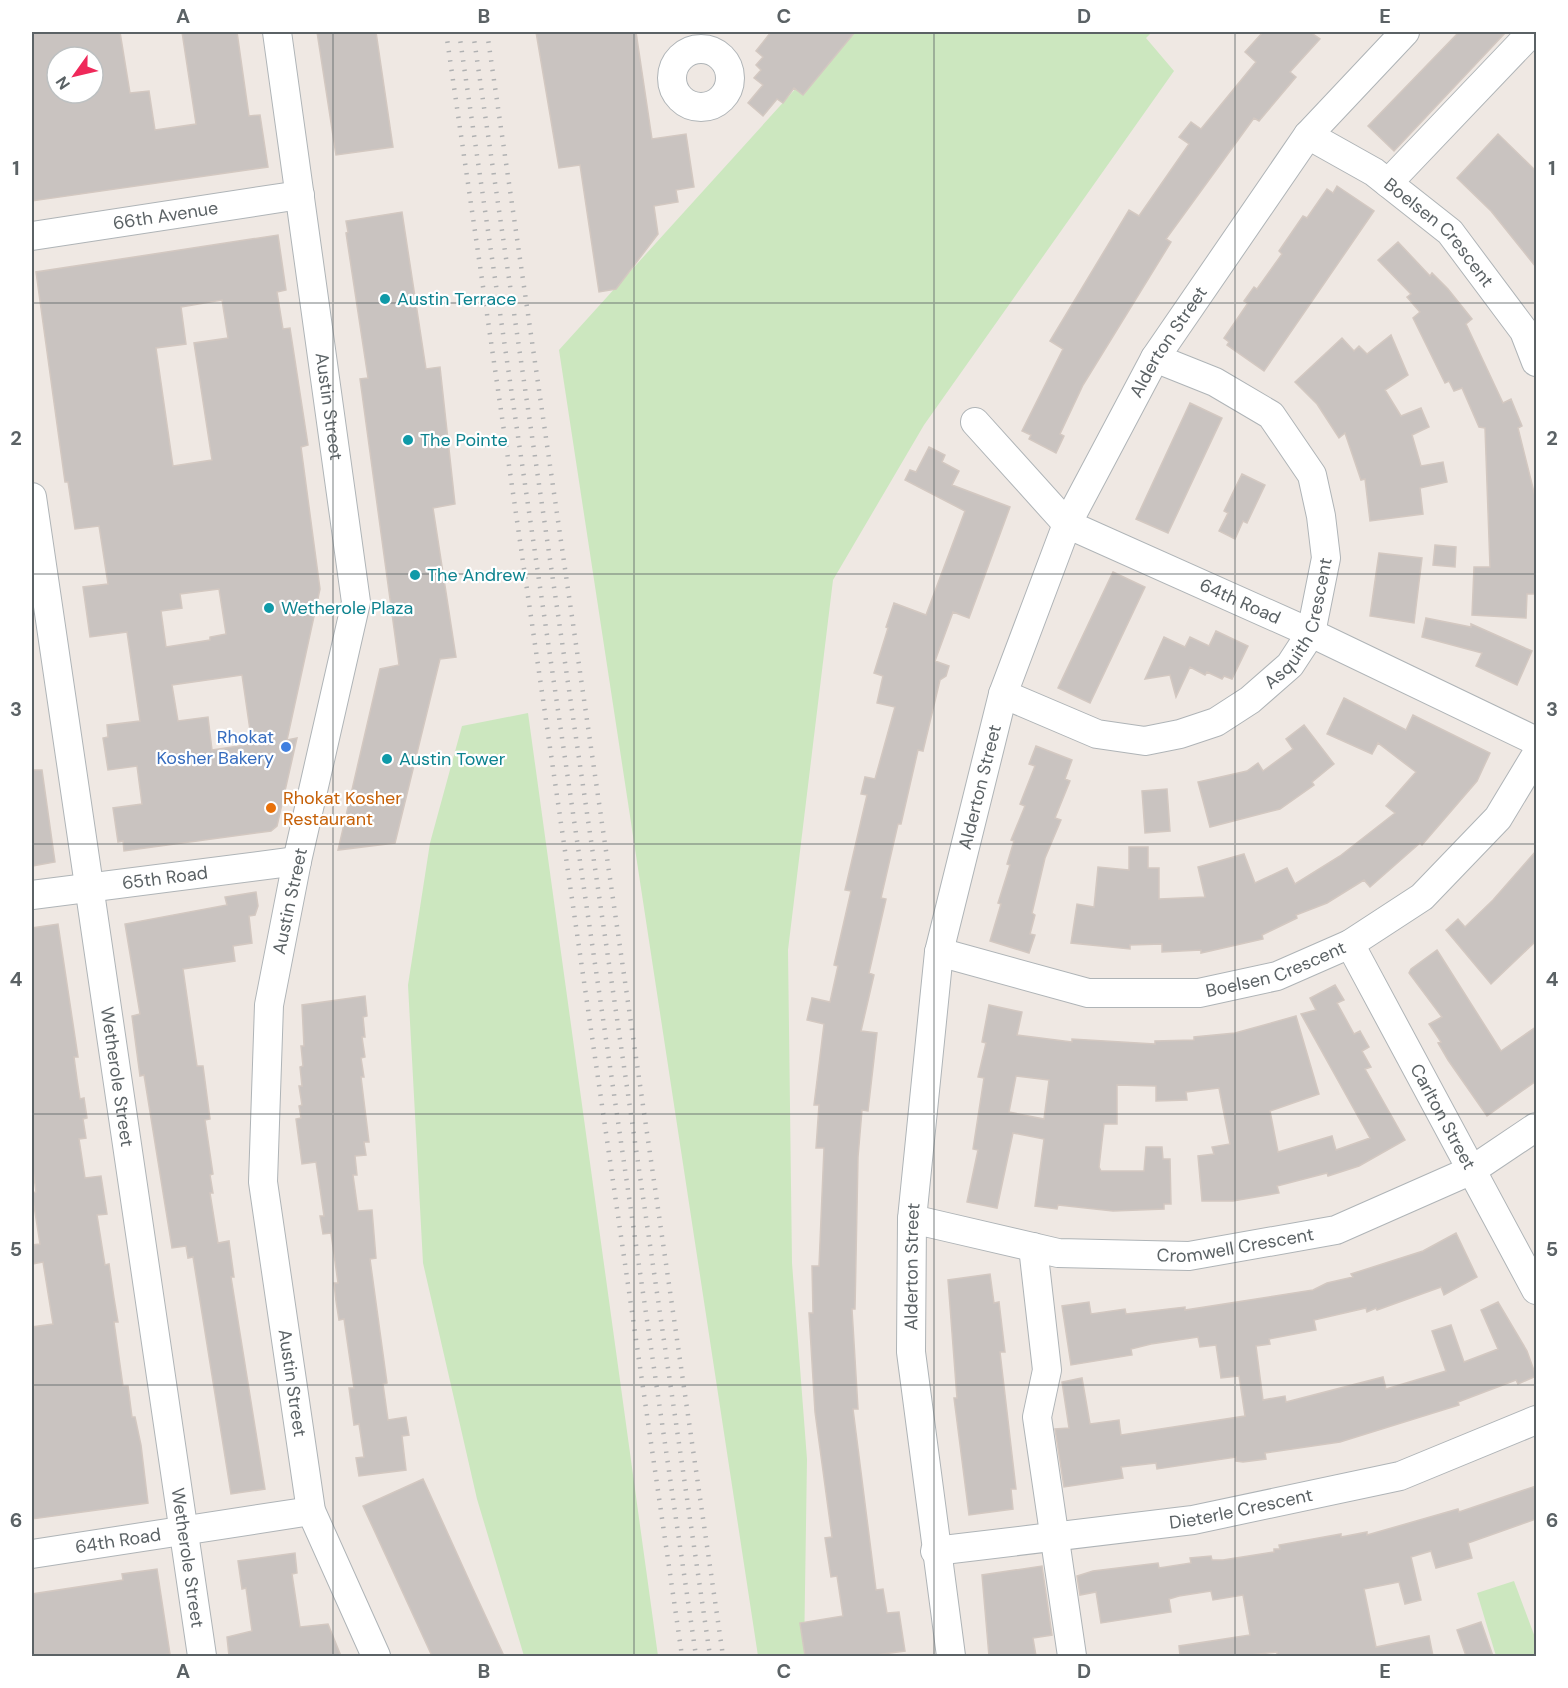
<svg xmlns="http://www.w3.org/2000/svg" width="1568" height="1688" font-family="'DM Sans',sans-serif">
  <style>
    .green { fill: #cce7bf }
    .building { fill: #c9c3c0; stroke: #d3c8c1; stroke-width: 1.5; fill-rule: evenodd }
    .lines { fill: none; stroke-linecap: round; stroke-linejoin: round }
    .minor-casing { stroke: #afb4b7; stroke-width: 30 }
    .minor { stroke: #fff; stroke-width: 28 }
    .rail { stroke: #b0b1b2; stroke-width: 4.5; stroke-dasharray: 1.5 8; stroke-linecap: butt }
    .grid { fill: none; stroke: #5b6265; stroke-width: 1.5; stroke-opacity: 0.55 }
    .culture-dot { fill: #0f9aa8; stroke: #fff; stroke-width: 2 }
    .shop-dot { fill: #3f7fe0; stroke: #fff; stroke-width: 2 }
    .food-dot { fill: #e8710a; stroke: #fff; stroke-width: 2 }
    .labels { text-anchor: middle; stroke-width: 4.5; stroke-linejoin: round; paint-order: stroke }
    .street-label { font-size: 18px; fill: #5b6265; stroke: #fff }
    .culture-label { font-size: 18px; fill: #0d838f; stroke: #fff; text-anchor: start }
    .shop-label { font-size: 18px; fill: #366cbe; stroke: #fff; text-anchor: end }
    .food-label { font-size: 18px; fill: #c56008; stroke: #fff; text-anchor: start }
    .neatline { fill: none; stroke: #5b6265; stroke-width: 2 }
    .grid-label { font-size: 20px; text-anchor: middle; font-weight: bold; fill: #5b6265 }
  </style>
  <rect width="100%" height="100%" fill="#efe8e3"/>
  <path class="green" d="M847,32H1152L1146,38L1174,71L924,425L833,580L788,950L792,1263L807,1459L804,1656H758L559,350Z
    M528,713L658,1656H524L477,1499L423,1263L408,985L430,843L462,726Z
    M1514,1581L1536,1640V1656H1496L1477,1593Z"/>
  <path class="building" d="M32,32H120L130,93L149,91L155,130L196,124L182,32H237L249,116L260,115L268,167L32,201ZM57,57H93V93H57Z
    M317,32H376L393,147L336,155Z
    M536,32H636L652,139L686,134L694,187L676,190L678,202L654,206L658,234L616,289L599,292L580,165L559,168Z
    M771,32H855L803,95L794,88L783,103L777,99L763,116L748,103L763,85L754,78L761,70L756,65L763,57L756,51Z
    M1263,32H1310L1320,39L1290,72L1296,77L1259,121L1254,118L1166,239L1171,242L1083,385L1060,434L1064,436L1056,453L1029,439L1031,435L1022,431L1063,349L1050,341L1129,210L1139,216L1189,144L1179,137L1191,122L1201,129L1256,62L1245,52Z
    M1459,32H1506L1394,151L1368,126Z
    M1498,134L1536,171V267L1491,211L1457,178Z
    M1337,186L1374,211L1264,371L1227,345L1229,342L1224,338L1248,303L1244,301L1254,287L1257,289L1282,254L1279,251L1303,216L1307,218L1327,189L1333,193Z
    M402,212L426,369L440,367L455,504L433,508L456,657L440,659L395,843L338,850L380,669L399,665L360,379L368,378L346,233L348,232L346,221Z
    M278,235L286,290L277,292L283,329L290,328L308,445L301,447L320,589L287,740L297,738L277,826L271,831L124,851L123,841L118,842L113,808L142,804L137,766L108,770L103,738L108,737L107,725L140,721L127,632L90,637L83,587L108,584L99,526L75,529L68,482H65L36,272ZM222,300L228,338L194,343L212,460L173,466L156,348L186,344L181,307ZM219,589L226,634L210,637V640L166,647L161,611L182,608L180,594ZM242,675L252,744L212,750L208,717L178,721L172,685Z
    M1398,242L1430,276L1432,273L1448,289L1472,319L1466,324L1503,403L1511,399L1522,426L1518,428L1536,500V594H1527L1526,618L1472,615L1474,567H1490L1485,428L1479,427L1462,388L1454,391L1449,381L1445,383L1413,318L1420,312L1407,297L1411,294L1378,260Z
    M1391,335L1408,375L1385,390L1401,416L1421,408L1429,427L1412,435L1421,466L1443,462L1447,482L1420,488L1423,514L1370,521L1365,479L1361,480L1345,433L1339,438L1317,404L1295,382L1342,338L1354,351L1359,346L1367,354Z
    M1190,403L1222,418L1168,533L1136,519Z
    M929,447L945,455L942,462L959,471L952,485L1010,507L969,618L953,612L935,661L949,666L946,676L940,680L923,751L918,750L901,824H898L881,898L886,899L869,973L874,975L861,1031L877,1033L868,1111L862,1110L858,1157L855,1309H852L858,1409H853L876,1590L883,1589L887,1613L899,1612L905,1651L868,1656H805L800,1623L843,1616L837,1576L831,1577L825,1538L832,1537L815,1412L809,1313H813L812,1266H819L824,1148H816L819,1105H814L824,1024L807,1020L812,998L830,1002L838,966L834,965L851,891L845,890L867,795L861,794L865,777L875,779L895,707L877,703L883,676L874,673L888,628L886,627L894,603L926,615L965,511L905,480L910,470L916,472Z
    M1242,474L1265,485L1247,523L1243,521L1235,539L1219,531L1228,513L1224,511Z
    M1435,545L1456,547L1455,567L1433,565Z
    M1379,553L1422,558L1414,623L1370,616Z
    M1113,572L1145,587L1090,703L1058,688Z
    M1426,618L1471,627V624L1532,651L1517,685L1476,666L1482,653L1422,637Z
    M1216,631L1248,646L1232,679L1224,676L1222,679L1207,672L1205,675L1190,667L1176,697L1170,675L1145,679L1164,637L1185,647L1190,637L1209,646Z
    M1344,698L1406,730L1413,715L1490,753L1477,781L1422,845L1420,843L1370,887L1364,880L1327,903L1296,915L1297,918L1262,935L1263,939L1201,953V950L1162,952V944L1130,945V949L1071,943L1077,904L1094,907L1098,867L1129,870V847H1148V868H1159V899L1205,897L1198,867L1244,854L1255,883L1287,868L1295,884L1340,856L1395,813L1386,806L1416,772L1378,743L1372,754L1327,734Z
    M1304,725L1334,764L1312,782L1314,785L1280,809L1210,827L1198,782L1247,771L1258,763L1263,771L1293,749L1286,739Z
    M1036,746L1072,760L1065,779L1070,781L1055,818L1061,820L1045,858L1032,913L1035,915L1030,934L1035,935L1029,953L990,941L1001,904L998,903L1010,865L1007,864L1014,841L1011,840L1025,806L1020,804L1035,766L1029,764Z
    M32,770H42L55,862L32,866Z
    M1167,789L1170,831L1145,833L1142,791Z
    M1536,851V941L1491,984L1446,930L1458,919L1465,927L1493,900Z
    M256,892L258,906L255,915L249,916L252,943L233,946L235,961L183,969L197,1066H203L210,1119L205,1120L213,1174L210,1175L213,1193H210L218,1243L229,1241L234,1277H231L265,1489L231,1494L193,1257L188,1258L186,1246L172,1248L144,1075L140,1076L132,1016L140,1014L125,924L227,905L225,897Z
    M58,924L78,1057H74L77,1079L80,1099L84,1098L87,1118L83,1119L86,1138L79,1139L85,1178L101,1176L107,1214L97,1215L105,1265L109,1264L114,1298L118,1322H114L123,1386H128L132,1417H135L141,1445L148,1503L32,1519V1389L34,1388L32,1327L53,1324L43,1262L32,1264V1245L40,1244L32,1193L36,1192L32,1161V928Z
    M1437,950L1501,1051L1536,1027V1081L1487,1116L1448,1060L1438,1043L1441,1042L1429,1024L1442,1017L1409,973L1411,969Z
    M1335,985L1344,1000L1337,1003L1354,1034L1360,1031L1369,1047L1362,1051L1371,1067L1365,1069L1405,1140L1359,1166L1328,1176L1327,1173L1277,1186L1279,1193L1233,1201H1202L1198,1156L1214,1154L1212,1147L1230,1144L1219,1088L1186,1092L1187,1100L1156,1101V1086L1117,1085V1124H1104L1099,1167L1101,1171H1144L1146,1147H1162L1163,1159H1170L1171,1204H1164V1209L1113,1211L1058,1205L1057,1209L1035,1206L1044,1139L1013,1133L997,1208L967,1202L978,1150L973,1149L984,1078L978,1077L986,1043L982,1042L989,1005L1022,1012L1017,1035L1072,1042V1039L1155,1044V1041L1194,1040V1037L1235,1033L1296,1016L1319,1094L1270,1111L1278,1152L1332,1136L1336,1150L1370,1138L1301,1014L1316,1010L1310,998ZM1016,1076L1049,1080L1044,1119L1009,1112Z
    M365,996L367,1016L363,1017L365,1037H362L365,1057L361,1058L364,1077H361L369,1142H364L366,1155L355,1156L357,1175H353L358,1211L372,1210L376,1258L370,1259L387,1383L383,1384L388,1420L406,1417L409,1435L402,1436L406,1470L359,1476L356,1458L364,1457L359,1424L354,1425L349,1388H354L344,1319L339,1320L336,1301L334,1283H338L331,1233L323,1234L320,1216H324L316,1162L302,1164L296,1119L301,1118L299,1106L302,1105L299,1086H302L300,1067L303,1066L301,1046H304L302,1005Z
    M1456,1233L1477,1277L1444,1295L1441,1287L1377,1310L1376,1308L1367,1312L1366,1308L1314,1320L1316,1330L1269,1339L1270,1344L1256,1346L1263,1400L1285,1396L1286,1402L1383,1377L1386,1389L1446,1371L1432,1331L1451,1325L1464,1362L1498,1349L1481,1310L1498,1302L1527,1351L1536,1376L1518,1384L1516,1380L1458,1402L1459,1405L1340,1442L1265,1453L1266,1459L1243,1462L1236,1461V1457L1157,1469L1156,1463L1121,1467L1123,1478L1064,1487L1055,1429L1069,1428L1062,1382L1082,1378L1090,1424L1119,1420L1121,1435L1245,1416L1239,1376L1221,1378L1216,1345L1200,1347L1198,1337L1151,1344L1131,1349L1132,1355L1071,1365L1062,1306L1089,1302L1091,1314L1125,1309L1126,1314L1185,1307V1310L1313,1290L1327,1283L1353,1277L1351,1274L1423,1251Z
    M990,1274L994,1303L999,1302L1005,1352H1000L1016,1489H1011L1013,1509L969,1515L954,1398H957L948,1280Z
    M423,1479L473,1589L504,1656H432L363,1506Z
    M1536,1486V1519L1468,1543L1472,1558L1436,1568L1431,1551L1411,1557L1421,1600L1405,1604L1399,1582L1364,1589L1376,1647L1429,1636L1433,1656H1277V1652L1242,1656H1180L1179,1646L1250,1635L1243,1595L1213,1600L1211,1591L1179,1596L1169,1599L1171,1612L1101,1623L1096,1592L1080,1595L1077,1576L1093,1571L1158,1563L1159,1568L1191,1563L1190,1558L1211,1556L1212,1560H1223L1274,1552V1549H1280L1279,1545L1341,1534V1537L1367,1532V1535L1458,1509L1459,1512Z
    M295,1553L297,1573L292,1574L300,1627L328,1624L341,1656H229L227,1637L252,1631L246,1588L242,1589L238,1561Z
    M1042,1566L1052,1635L1033,1638L1036,1656H989L982,1575Z
    M157,1569L170,1654L153,1656H32V1594L123,1580L122,1574Z
    M1481,1622L1493,1656H1466L1457,1630Z"/>
  <g class="lines">
    <defs>
      <g id="minor">
        <path id="s1" d="M277,32L356,602L297,861L269,1005L263,1182L311,1511L376,1656"/>
        <circle cx="701" cy="78" r="29"/>
        <path id="s2" d="M1308,135L1374,172L1450,232L1524,331L1536,362"/>
        <path d="M1388,183L1532,32"/>
        <path id="s3" d="M32,236L300,195"/>
        <path id="s4" d="M975,422L1067,524L1311,633L1536,741"/>
        <path id="s5" d="M32,497L202,1656"/>
        <path id="s6" d="M1003,694L1097,734L1145,741L1180,734L1216,722L1250,700L1290,665L1311,633L1326,558L1321,516L1312,475L1271,415L1215,382L1155,358"/>
        <path id="s7" d="M32,895L297,861"/>
        <path id="s8" d="M1350,944L1536,1290"/>
        <path id="s9" d="M939,952L1088,993H1199L1277,976L1350,944L1422,897L1498,818L1536,755"/>
        <path id="s10" d="M912,1219L1058,1253L1189,1256L1336,1230L1472,1170L1536,1127"/>
        <path d="M1033,1247L1047,1370L1037,1417L1072,1656"/>
        <path id="s11" d="M935,1551L1193,1520L1400,1476L1536,1420"/>
        <path id="s12" d="M32,1554L311,1511"/>
        <path id="s13" d="M951,1656L911,1352L912,1219L939,952L1003,694L1067,524L1155,358L1308,135L1405,32"/>
      </g>
    </defs>
    <use href="#minor" class="minor-casing"/>
    <use href="#minor" class="minor"/>
    <path class="rail" d="M446,32L682,1656
      M459,32L696,1656
      M473,32L710,1656
      M487,32L723,1656"/>
  </g>
  <path class="grid" d="M333,32V1656M634,32V1656M934,32V1656M1235,32V1656M32,303H1536M32,574H1536M32,844H1536M32,1114H1536M32,1385H1536"/>
  <g class="culture-dot">
    <circle cx="385" cy="299" r="6"/>
    <circle cx="408" cy="440" r="6"/>
    <circle cx="415" cy="575" r="6"/>
    <circle cx="269" cy="608" r="6"/>
    <circle cx="387" cy="759" r="6"/>
  </g>
  <circle class="shop-dot" cx="286" cy="747" r="6"/>
  <circle class="food-dot" cx="271" cy="808" r="6"/>
  <g class="labels">
    <g class="street-label">
      <text dy="6" stroke="none"><textPath href="#s3" startOffset="135">66th Avenue</textPath></text>
      <text dy="6" stroke="none"><textPath href="#s2" startOffset="165">Boelsen Crescent</textPath></text>
      <text dy="6" stroke="none"><textPath href="#s13" startOffset="1364">Alderton Street</textPath></text>
      <text dy="6" stroke="none"><textPath href="#s1" startOffset="378">Austin Street</textPath></text>
      <text dy="6" stroke="none"><textPath href="#s4" startOffset="327">64th Road</textPath></text>
      <text dy="6" stroke="none"><textPath href="#s6" startOffset="360">Asquith Crescent</textPath></text>
      <text dy="6" stroke="none"><textPath href="#s13" startOffset="878">Alderton Street</textPath></text>
      <text dy="6" stroke="none"><textPath href="#s7" startOffset="134">65th Road</textPath></text>
      <text transform="translate(290 901) rotate(-78)" y="6">Austin Street</text>
      <text dy="6" stroke="none"><textPath href="#s9" startOffset="346">Boelsen Crescent</textPath></text>
      <text dy="6" stroke="none"><textPath href="#s5" startOffset="586">Wetherole Street</textPath></text>
      <text dy="6" stroke="none"><textPath href="#s8" startOffset="196">Carlton Street</textPath></text>
      <text dy="6" stroke="none"><textPath href="#s10" startOffset="328">Cromwell Crescent</textPath></text>
      <text dy="6" stroke="none"><textPath href="#s13" startOffset="392">Alderton Street</textPath></text>
      <text dy="6" stroke="none"><textPath href="#s1" startOffset="1368">Austin Street</textPath></text>
      <text dy="6" stroke="none"><textPath href="#s11" startOffset="309">Dieterle Crescent</textPath></text>
      <text dy="6" stroke="none"><textPath href="#s12" startOffset="87">64th Road</textPath></text>
      <text dy="6" stroke="none"><textPath href="#s5" startOffset="1072">Wetherole Street</textPath></text>
    </g>
    <g class="culture-label">
      <text x="397" y="305">Austin Terrace</text>
      <text x="420" y="446">The Pointe</text>
      <text x="427" y="581">The Andrew</text>
      <text x="281" y="614">Wetherole Plaza</text>
      <text x="399" y="765">Austin Tower</text>
    </g>
    <g class="shop-label">
      <text x="274" y="743">Rhokat<tspan x="274" dy="21">Kosher Bakery</tspan></text>
    </g>
    <g class="food-label">
      <text x="283" y="804">Rhokat Kosher<tspan x="283" dy="21">Restaurant</tspan></text>
    </g>
  </g>
  <rect width="1568" height="1688" fill="none" stroke="#ffffff" stroke-width="66"/>
  <g transform="translate(75 75) rotate(236)"><circle r="28" fill="#ffffff" stroke="#bdc0c1" stroke-width="1.5"/>
  <path d="M0-4.5L10 22L0 15L-10 22Z" fill="#ef295a"/>
  <text y="-9" font-size="16" font-weight="bold" text-anchor="middle" fill="#5b6265">N</text>
  </g>
  <rect x="33" y="33" width="1502" height="1622" class="neatline"/>
  <g class="grid-label">
    <text x="183" y="23">A</text>
    <text x="484" y="23">B</text>
    <text x="784" y="23">C</text>
    <text x="1084" y="23">D</text>
    <text x="1385" y="23">E</text>
    <text x="16" y="175">1</text>
    <text x="1552" y="175">1</text>
    <text x="16" y="445">2</text>
    <text x="1552" y="445">2</text>
    <text x="16" y="716">3</text>
    <text x="1552" y="716">3</text>
    <text x="16" y="986">4</text>
    <text x="1552" y="986">4</text>
    <text x="16" y="1256">5</text>
    <text x="1552" y="1256">5</text>
    <text x="16" y="1527">6</text>
    <text x="1552" y="1527">6</text>
    <text x="183" y="1678">A</text>
    <text x="484" y="1678">B</text>
    <text x="784" y="1678">C</text>
    <text x="1084" y="1678">D</text>
    <text x="1385" y="1678">E</text>
  </g>
</svg>
